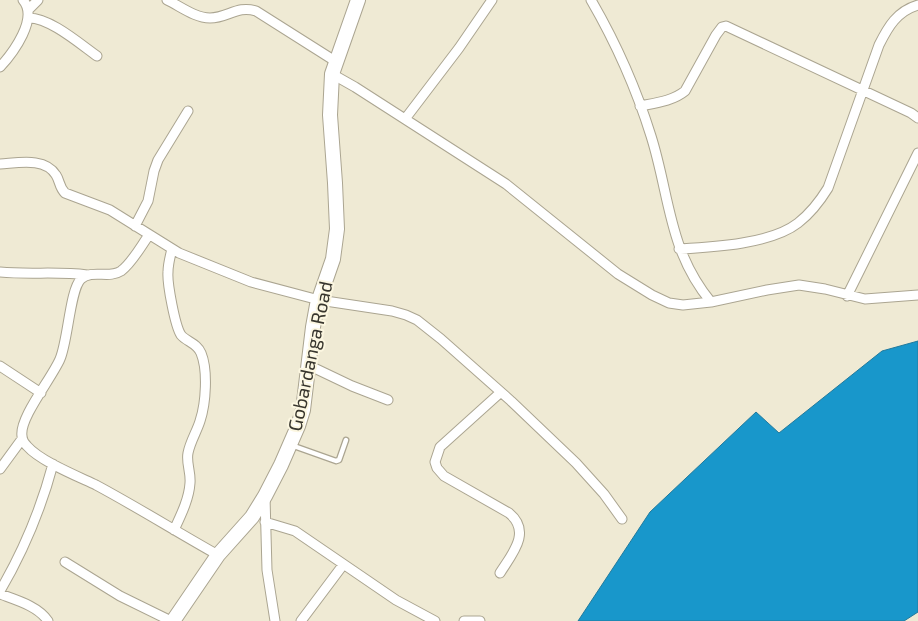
<svg xmlns="http://www.w3.org/2000/svg" width="918" height="621" font-family="'Exo 2',sans-serif">
  <style>
    .water { fill: #1897cb; stroke: #227a9c }
    .lines { fill: none; stroke-linecap: round; stroke-linejoin: round }
    .lane-casing { stroke: #aba591; stroke-width: 7 }
    .street-casing { stroke: #aba591; stroke-width: 11 }
    .secondary-casing { stroke: #aba591; stroke-width: 16 }
    .lane { stroke: #fff; stroke-width: 4.5 }
    .street { stroke: #fff; stroke-width: 9 }
    .secondary { stroke: #fff; stroke-width: 14 }
    .labels { text-anchor: middle; stroke-width: 4; stroke-linejoin: round; paint-order: stroke }
    .street-label { font-size: 19px; fill: #38362e; stroke: #fcf7e1 }
  </style>
  <rect width="100%" height="100%" fill="#efead4"/>
  <path class="water" d="M918,341V612L904,621H578L650,512L756,412L779,433L882,351Z"/>
  <g class="lines">
    <defs>
      <path id="lane" d="M291,445L336,461L339,460L346,440"/>
      <path id="street" d="M167,0C180,6 195,18 210,18C228,18 237,5 256,11L335,61
        M591,0C616,43 636,88 651,136C670,196 668,250 711,302
        M28,10L38,0
        M28,18C49,17 80,44 97,56
        M0,67C13,53 39,18 23,0
        M332,74L355,87L506,184L618,274L652,295L669,303L683,305L711,302L767,290L799,285L825,289L865,299L918,295
        M640,106C655,103 673,101 685,91L716,35L722,27L726,26L911,113L918,118
        M405,119L459,48L492,0
        M0,164C18,163 45,157 56,175C60,181 59,187 65,193L110,210L179,253L251,282L319,300L392,311L406,315L417,320L441,339L511,401L576,463L604,494L622,519
        M135,226L148,201L154,171L158,160L188,111
        M149,235C141,246 132,263 121,271C109,279 92,269 81,279C70,289 68,341 60,359C52,378 19,418 22,436C22,439 24,443 27,446C40,461 77,476 96,485C137,507 177,532 218,555
        M172,249C170,257 168,264 168,272C167,283 175,326 181,335C187,342 197,343 201,353C208,370 206,403 200,421C197,431 190,442 188,453C186,463 191,472 190,483C189,499 181,515 174,530
        M679,249C714,247 771,244 798,223C811,213 820,201 828,188L879,45C888,27 897,11 918,5
        M0,272C29,275 58,271 87,275
        M847,296L918,153
        M308,365L352,386L388,400
        M0,366L41,393
        M0,469L22,439
        M265,497L267,570L275,621
        M265,522L295,531L396,600L435,621
        M65,562L120,596L171,621
        M500,573C512,554 532,532 509,513L444,476L437,468L435,462L440,447L501,392
        M0,591C24,550 41,509 53,464
        M0,594C16,600 38,606 48,621
        M301,621L343,565
        M464,621H480"/>
      <path id="secondary" d="M173,621L218,555L252,517L265,496L281,465L298,426L303,410L313,327L317,305L333,259L337,229L335,183L330,115L332,74L358,0"/>
    </defs>
    <use href="#lane" class="lane-casing"/>
    <use href="#street" class="street-casing"/>
    <use href="#secondary" class="secondary-casing"/>
    <use href="#lane" class="lane"/>
    <use href="#street" class="street"/>
    <use href="#secondary" class="secondary"/>
  </g>
  <g class="labels">
    <g class="street-label">
      <text transform="translate(310 356) rotate(-78)" y="7">Gobardanga Road</text>
    </g>
  </g>
</svg>
